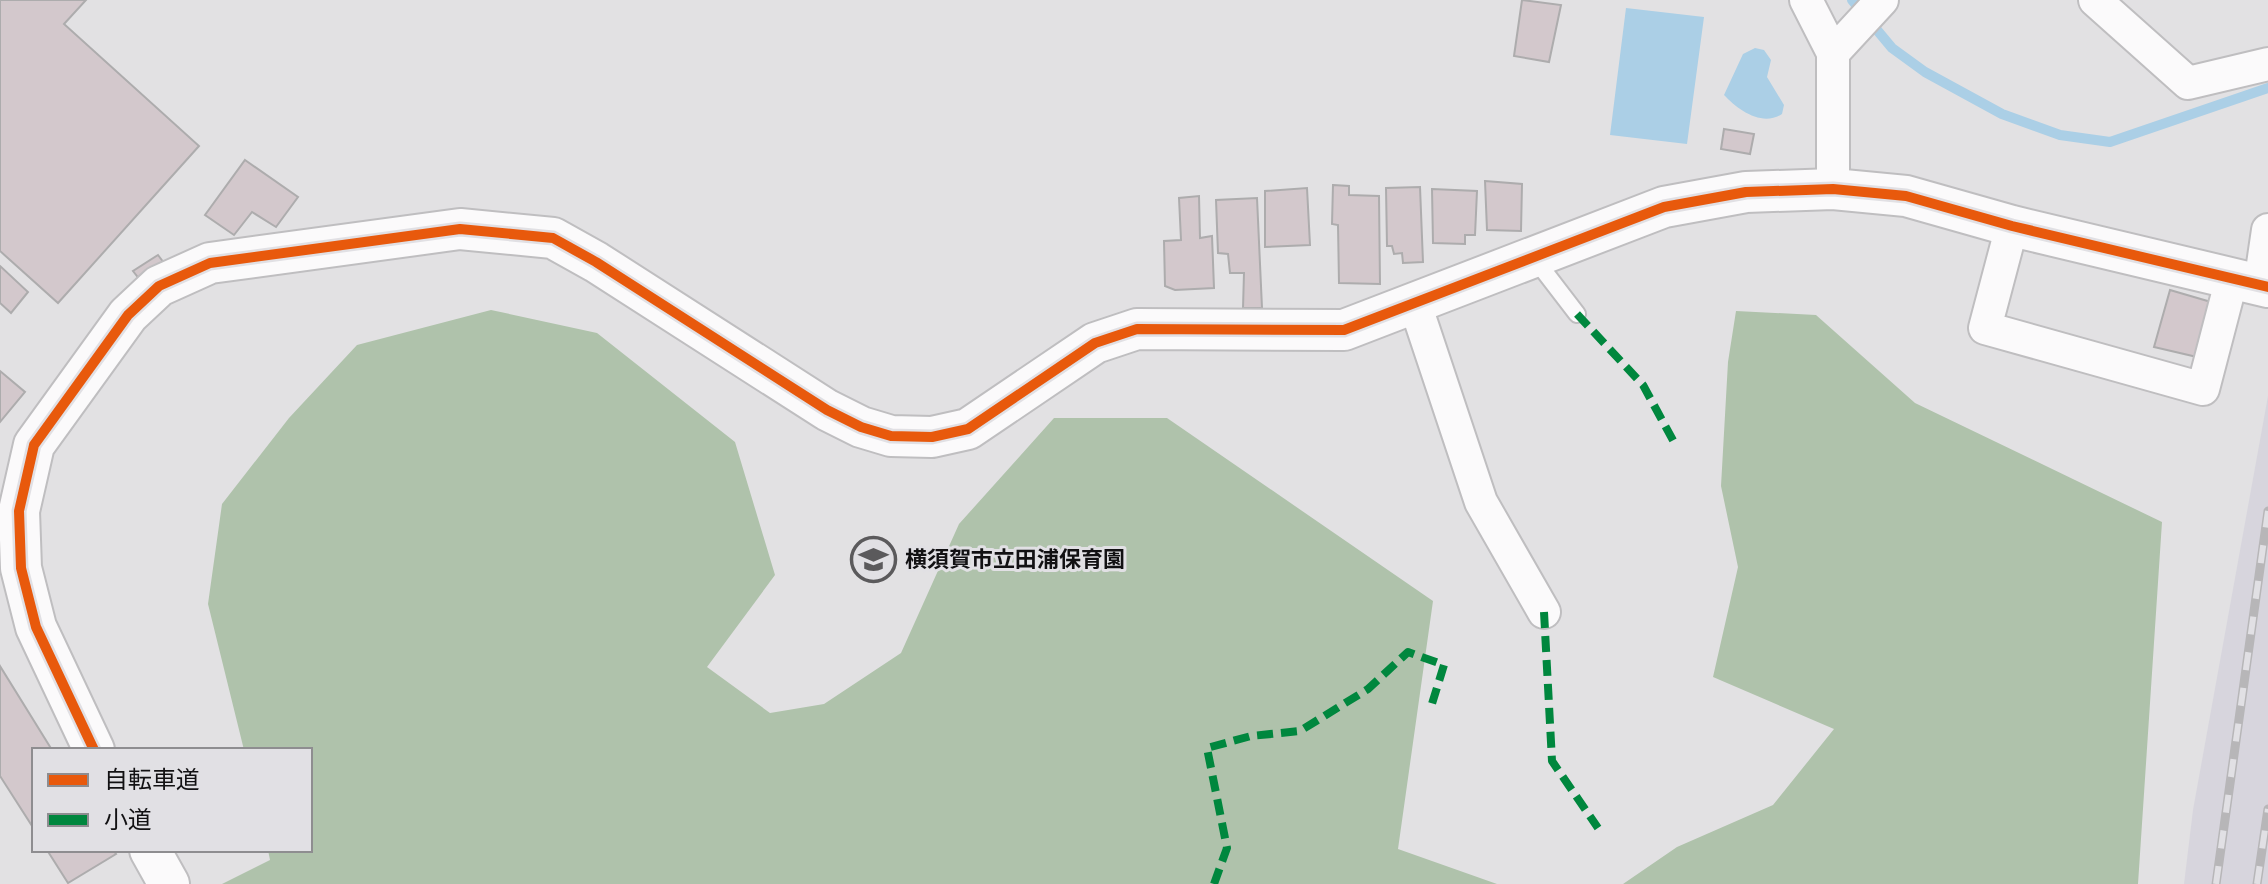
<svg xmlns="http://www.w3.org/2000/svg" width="2268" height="884" font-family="Lora,'Noto Sans JP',serif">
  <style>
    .built { fill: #d7d5dd }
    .forest { fill: #afc2ab }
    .water { fill: #abcfe6 }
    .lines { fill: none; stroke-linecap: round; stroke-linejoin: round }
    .stream { stroke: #abcfe6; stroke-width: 10 }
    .building { fill: #d3c8cc; stroke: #adacad; stroke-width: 2 }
    .service-casing { stroke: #bfbec0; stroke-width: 20 }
    .minor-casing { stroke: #bfbec0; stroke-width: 36 }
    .tertiary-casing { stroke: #bfbec0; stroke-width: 44 }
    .service { stroke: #fbfafb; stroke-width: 16 }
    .minor { stroke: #fbfafb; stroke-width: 32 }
    .tertiary { stroke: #fbfafb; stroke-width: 40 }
    .rail-casing { stroke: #b7b6b8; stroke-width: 9 }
    .rail { stroke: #e1e0e4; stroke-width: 6; stroke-dasharray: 18; stroke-linecap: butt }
    .quiet { stroke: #00873e; stroke-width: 8; stroke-dasharray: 16 8; stroke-linecap: butt }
    .cycleway-casing { stroke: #e1e0e4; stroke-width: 15 }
    .cycleway { stroke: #e8590c; stroke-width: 10 }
    .labels { text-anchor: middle; stroke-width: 6; stroke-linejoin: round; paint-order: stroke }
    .poi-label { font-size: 22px; font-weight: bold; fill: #121113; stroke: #e1e0e4; text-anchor: start }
  </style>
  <rect width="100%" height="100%" fill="#e2e1e3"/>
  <path class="built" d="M2268,396V884H2184L2193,810Z"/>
  <path class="forest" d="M491,310L597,333L735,442L775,575L707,667L770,713L824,704L901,653L959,524L1054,418H1167L1433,601L1398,849L1497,884H222L270,860L268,850H310V750H244L208,604L222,504L289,418L357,345Z
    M1736,311L1816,315L1915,403L2162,522L2138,884H1623L1677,847L1773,805L1834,729L1713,677L1738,567L1721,486L1728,362Z"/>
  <path class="water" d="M1626,8L1704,17L1687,144L1610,135Z
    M1755,48L1764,50L1771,60L1767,77L1784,105L1782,114C1762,127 1738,110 1724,95L1743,54Z"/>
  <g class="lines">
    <path class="stream" d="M1852,0L1892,48L1925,72L2002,114L2060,135L2110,142L2268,88"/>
  </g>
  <path class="building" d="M0,0H86L64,24L199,146L58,303L0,251Z
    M1522,0L1561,5L1549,62L1514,56Z
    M1724,129L1754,134L1750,154L1721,149Z
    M245,160L298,197L276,227L252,212L234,235L205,215Z
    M1485,181L1522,184L1521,231L1487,230Z
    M1333,185L1349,186V195L1379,196L1380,284L1339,283L1338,225L1332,224Z
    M1420,187L1423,262L1403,263L1402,253L1394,254L1392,246H1387L1386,188Z
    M1307,188L1310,245L1265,247V191Z
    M1432,189L1477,191L1475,235H1465V244L1433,243Z
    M1199,196L1200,238L1212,236L1214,288L1175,290L1165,286L1164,241L1181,240L1179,198Z
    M1257,198L1262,308H1243L1244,273H1230L1228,254L1218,253L1216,200Z
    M158,255L164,263L140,280L133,271Z
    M0,266L28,292L11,313L0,303Z
    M2170,290L2211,302L2197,357L2154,347Z
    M0,371L25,392L0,422Z
    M0,666L52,750H34V829L0,776Z
    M47,850H113L116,854L68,883Z"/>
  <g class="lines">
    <defs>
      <path id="service" d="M1534,258L1577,314"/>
      <path id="minor" d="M1806,0L1833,53V189
        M2095,0L2188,83L2268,64
        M1833,53L1882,0
        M2012,226L1985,328L2203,389L2232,278
        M2260,285L2268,230
        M1415,304L1481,502L1544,612"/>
      <path id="tertiary" d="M94,750L36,627L21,568L19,511L34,445L128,315L159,286L210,263L460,229L553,238L596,262L827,410L861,427L891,436L932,437L968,429L1095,343L1137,329L1344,330L1664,207L1746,192L1833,189L1906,196L2012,226L2268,287
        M150,850L169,884"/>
    </defs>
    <use href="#service" class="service-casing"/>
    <use href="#minor" class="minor-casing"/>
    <use href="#tertiary" class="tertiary-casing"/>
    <use href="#service" class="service"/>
    <use href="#minor" class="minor"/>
    <use href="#tertiary" class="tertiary"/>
    <defs>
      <path id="rail" d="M2216,884L2268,511
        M2257,884L2268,809"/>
    </defs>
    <use href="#rail" class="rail-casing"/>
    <use href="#rail" class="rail"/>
    <path class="quiet" d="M1577,314L1643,385L1675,444
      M1544,612L1552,761L1598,828
      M1214,884L1227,848L1207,748L1251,736L1300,731L1368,689L1408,652L1444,665L1431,707"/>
    <defs>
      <path id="cycleway" d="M94,750L36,627L21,568L19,511L34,445L128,315L159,286L210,263L460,229L553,238L596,262L827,410L861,427L891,436L932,437L968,429L1095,343L1137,329L1344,330L1664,207L1746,192L1833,189L1906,196L2012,226L2268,287"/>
    </defs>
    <use href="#cycleway" class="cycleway-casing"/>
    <use href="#cycleway" class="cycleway"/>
  </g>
  <defs>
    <symbol id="school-ring" viewBox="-11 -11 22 22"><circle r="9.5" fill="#e1e0e4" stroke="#5b5a5c" stroke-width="1.5"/><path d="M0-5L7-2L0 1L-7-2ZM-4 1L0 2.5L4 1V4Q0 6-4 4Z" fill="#5b5a5c"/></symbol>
  </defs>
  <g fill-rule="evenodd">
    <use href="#school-ring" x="848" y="534" width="51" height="51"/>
  </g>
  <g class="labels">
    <g class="poi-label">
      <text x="905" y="567">横須賀市立田浦保育園</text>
    </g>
  </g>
  <rect x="32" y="748" width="280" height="104" fill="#e1e0e4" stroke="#8e8d90" stroke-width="2"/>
  <rect x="48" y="774" width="40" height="12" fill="#e8590c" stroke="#8e8d90" stroke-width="2"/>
  <text x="104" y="788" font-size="24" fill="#121113">自転車道</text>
  <rect x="48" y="814" width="40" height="12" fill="#00873e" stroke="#8e8d90" stroke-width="2"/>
  <text x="104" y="828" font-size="24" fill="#121113">小道</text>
</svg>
